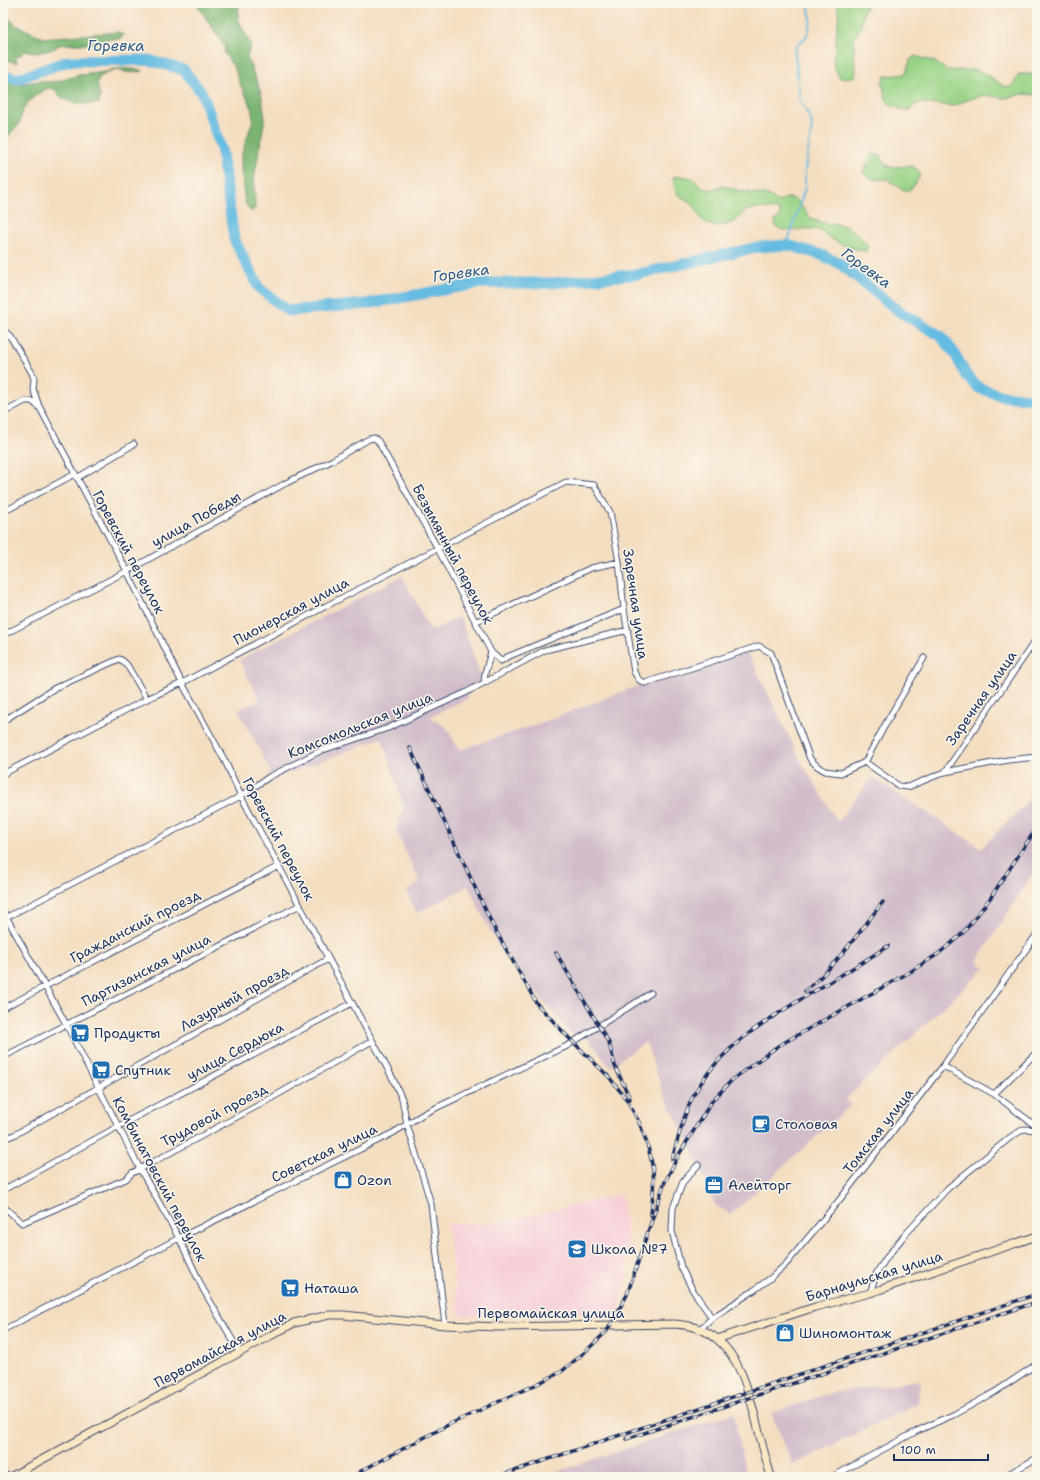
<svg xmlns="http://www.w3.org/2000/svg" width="1040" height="1480" font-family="'Shantell Sans',sans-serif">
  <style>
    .built { fill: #f6cfd8 }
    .industrial { fill: #d1bdca }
    .green { fill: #9ad385; stroke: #5a8172 }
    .forest { fill: #7bb572; stroke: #4b7268 }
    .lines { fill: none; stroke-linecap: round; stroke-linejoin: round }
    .stream { stroke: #65bbe1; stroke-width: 2 }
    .river { stroke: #65bbe1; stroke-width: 11 }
    .street-casing { stroke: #3c496d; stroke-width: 7 }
    .secondary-casing { stroke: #3c496d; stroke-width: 9 }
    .street { stroke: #fff; stroke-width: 5 }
    .secondary { stroke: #fae7c3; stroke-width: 7 }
    .rail-casing { stroke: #1b2f5e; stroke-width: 3.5 }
    .rail { stroke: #fbf7ec; stroke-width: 2; stroke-dasharray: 6; stroke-linecap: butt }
    .labels { text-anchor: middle; stroke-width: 3; stroke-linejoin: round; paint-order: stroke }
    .street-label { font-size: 14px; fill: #1b2f5e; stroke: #fbf7ec }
    .poi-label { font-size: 14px; fill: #1b2f5e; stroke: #fbf7ec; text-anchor: start }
    .water-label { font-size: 15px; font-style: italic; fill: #315985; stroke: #fbf7ec }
  </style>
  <rect width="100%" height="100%" fill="#fbf7ec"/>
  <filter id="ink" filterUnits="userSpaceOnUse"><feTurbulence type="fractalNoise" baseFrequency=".025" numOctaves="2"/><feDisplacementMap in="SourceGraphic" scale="8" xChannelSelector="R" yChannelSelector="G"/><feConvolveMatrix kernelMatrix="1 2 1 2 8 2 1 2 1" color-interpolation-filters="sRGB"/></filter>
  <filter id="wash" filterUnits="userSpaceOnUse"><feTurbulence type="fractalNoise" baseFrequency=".012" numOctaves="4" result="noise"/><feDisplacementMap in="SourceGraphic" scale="16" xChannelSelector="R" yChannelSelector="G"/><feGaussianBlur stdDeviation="0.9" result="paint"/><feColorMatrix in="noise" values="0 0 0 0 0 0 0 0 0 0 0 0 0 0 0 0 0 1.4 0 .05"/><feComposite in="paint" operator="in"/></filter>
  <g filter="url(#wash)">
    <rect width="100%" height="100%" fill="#f4dec1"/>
    <path class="built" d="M621,1194L628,1241L626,1282L618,1311L459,1316L447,1224L475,1223L476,1225L521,1218Z"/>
    <path class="industrial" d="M402,576L431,631L460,617L482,679L464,691L468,698L430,717L447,728L459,750L541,723L632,688L746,649L803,765L838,822L872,777L981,848L1037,792V867L977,961L985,968L846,1099L851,1105L730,1215L727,1212L715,1205L688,1140L664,1095L646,1042L610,1067L588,1039L572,1035L500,950L468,886L417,913L406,891L420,883L396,831L404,807L382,738L271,780L268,774L271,772L238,710L260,701L239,660Z
      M920,1380L918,1403L793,1465L771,1413L830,1393Z
      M734,1413L746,1477H542L568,1468Z"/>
    <path class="green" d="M837,3H868L863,13L861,27L854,38V58L856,72L854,77L840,78L834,67L833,60L836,48V35L839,15Z
      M915,56L935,62L947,70H975L988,75L1005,87L1012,86L1019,74H1032L1037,81V95L1023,94L1005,98L984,95L965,101L954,106L921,103L914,105L910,110H903L891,105L886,100L882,82L885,76L899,75L906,73L910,60Z
      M872,155H880L886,165L892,167L912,166L918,170L920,176L913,187L908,191L902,189L886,179C876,180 870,181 863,172Z
      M679,176L692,178L702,187L709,190L723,186L749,193L768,195L779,202C783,200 787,197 791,198C800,200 804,212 811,218C821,225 833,222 844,226C852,228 863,240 868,246L866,252C857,249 845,247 837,242C829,238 822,230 813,229C797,227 791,235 776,227L775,221L780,216L779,210C769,209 757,207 748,210C743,212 741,217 736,220C728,226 712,229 704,222C699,218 698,210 693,205C679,192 675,200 673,177Z"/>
    <path class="forest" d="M196,3H239L238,19L251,45L247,57L258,84L262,97L265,118L254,179L255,207L252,212L248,208L245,202L241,170V157L253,119L251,106L239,82L235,69L224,53L225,47Z
      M3,13L16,25L44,38L118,32L124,35L119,39H106L94,44H62L50,50L37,53L25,51L16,58L17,63L3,59Z
      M114,69C122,69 135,68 143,71L130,73L117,70L110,71L100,77L97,83L100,96L99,103C87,105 70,104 60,96C57,93 56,89 51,88C43,88 28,101 24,108C21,112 22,118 20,122C16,131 9,130 6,142C5,149 6,157 6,164L3,167V81L19,84L40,81L54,82L80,75L106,72Z"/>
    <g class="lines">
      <path class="stream" d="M787,245L805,188V169L812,127L811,120L799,98L798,79L795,53L796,46L805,38L808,33L811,20L808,3"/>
      <path class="river" d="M3,75L17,79L68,61L149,60L184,70L203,95L221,148L234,239L259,288L288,311L366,304L481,283H553L638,274L758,247L787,245L819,254L839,263L900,312L941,336L955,354L966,375L979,388L1003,396L1037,399"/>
    </g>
  </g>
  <g filter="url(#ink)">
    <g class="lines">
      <defs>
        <path id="street" d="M3,330L10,336L32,373L34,379L33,389L39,406
          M3,413L25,401H32L40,408L127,571L182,683L225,761L241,796L392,1077L402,1099L407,1124L431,1204L445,1325
          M77,478L134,444
          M3,512L75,474
          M475,622L591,568L619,562
          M3,635L127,571L286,483L333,460L369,439L374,438L378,441L438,549L491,652L485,673L484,683
          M491,652L501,661L507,657L624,609
          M3,721L55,688L119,659L123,661L127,665L147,699
          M865,762L899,786L908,787L945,772L1008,760L1037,757
          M945,772L1037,638
          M3,774L147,699L182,683L326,606L566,482L594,485L610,512L619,562L624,609L634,672L639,680L645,683L759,646L771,653L810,759L817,766L825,771L841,773L865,762L890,716L924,658
          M3,911L66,1024L140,1169L179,1238L203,1289L240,1353
          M3,919L241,796L269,777L320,751L388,728L465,693L545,650L628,630
          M3,1008L279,866
          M3,1057L300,905
          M943,1066L994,1094L1037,1127
          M994,1094L1037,1052
          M3,1139L14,1135L328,959
          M698,1165L683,1182L673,1208L672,1231L681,1267L692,1289L712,1318L700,1329
          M3,1190L119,1126L352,1003
          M3,1206L22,1223L126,1179L132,1173L140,1169L259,1105L372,1041
          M870,1293L877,1272L887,1257L903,1237L948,1188L1012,1136L1024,1129L1037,1130
          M712,1318L753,1291L772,1277L787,1263L841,1198L943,1066L1037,934
          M3,1330L179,1238L393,1133L425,1113L567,1046L651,993
          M3,1471L6,1477
          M832,1477L917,1431L955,1414L995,1392L1037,1364
          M1003,1477L1037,1458"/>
        <path id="secondary" d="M717,1339L815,1307L870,1293L1037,1236
          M10,1477L294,1323L329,1315H343L445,1325L500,1327L675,1324C690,1325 705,1329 717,1339C742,1360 749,1394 757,1424C761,1441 766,1459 771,1477"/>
      </defs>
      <use href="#street" class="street-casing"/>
      <use href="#secondary" class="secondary-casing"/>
      <use href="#street" class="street"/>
      <use href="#secondary" class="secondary"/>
      <defs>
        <path id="rail" d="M410,748L493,926L537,1004L569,1038L609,1077L627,1100L640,1124
          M556,953L609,1043L615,1066L630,1099
          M805,991C835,967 859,932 883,902
          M638,1120C645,1136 651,1153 653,1171C655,1186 652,1201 651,1215
          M672,1159C679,1136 684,1112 696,1091C722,1046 765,1021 808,995C835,979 862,963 888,946
          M626,1439L1037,1302
          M354,1477L361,1471L450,1424L535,1385L561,1372L585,1352L607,1331L627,1295L664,1184L678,1156L712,1101L733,1079L778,1046L910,972L938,954L960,936L972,922L991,897L1034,832
          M496,1477L1037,1294"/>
      </defs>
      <use href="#rail" class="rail-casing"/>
      <use href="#rail" class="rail"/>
    </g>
  </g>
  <defs>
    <symbol id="supermarket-square" viewBox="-11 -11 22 22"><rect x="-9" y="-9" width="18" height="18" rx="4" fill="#1f6fb2" stroke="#fbf7ec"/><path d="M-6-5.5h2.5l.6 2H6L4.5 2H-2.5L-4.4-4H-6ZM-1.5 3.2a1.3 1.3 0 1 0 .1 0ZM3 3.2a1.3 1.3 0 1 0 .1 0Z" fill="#fff"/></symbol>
    <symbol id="cafe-square" viewBox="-11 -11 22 22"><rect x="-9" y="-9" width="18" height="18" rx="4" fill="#1f6fb2" stroke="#fbf7ec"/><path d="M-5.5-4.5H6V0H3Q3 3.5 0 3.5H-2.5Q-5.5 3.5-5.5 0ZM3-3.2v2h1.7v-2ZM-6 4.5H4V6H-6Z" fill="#fff"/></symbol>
    <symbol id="shop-square" viewBox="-11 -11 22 22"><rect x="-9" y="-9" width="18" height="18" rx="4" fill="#1f6fb2" stroke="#fbf7ec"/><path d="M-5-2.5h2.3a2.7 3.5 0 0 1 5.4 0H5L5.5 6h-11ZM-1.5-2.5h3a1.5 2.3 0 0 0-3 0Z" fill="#fff"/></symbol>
    <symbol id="office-square" viewBox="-11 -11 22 22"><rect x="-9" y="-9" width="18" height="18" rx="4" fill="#1f6fb2" stroke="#fbf7ec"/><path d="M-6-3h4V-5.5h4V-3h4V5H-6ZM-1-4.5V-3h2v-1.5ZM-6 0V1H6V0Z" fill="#fff"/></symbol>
    <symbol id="school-square" viewBox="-11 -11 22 22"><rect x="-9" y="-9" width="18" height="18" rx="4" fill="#1f6fb2" stroke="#fbf7ec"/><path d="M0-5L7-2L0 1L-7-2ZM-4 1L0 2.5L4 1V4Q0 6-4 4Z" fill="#fff"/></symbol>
  </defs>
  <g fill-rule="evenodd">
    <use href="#supermarket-square" x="69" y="1022" width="22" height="22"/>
    <use href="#supermarket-square" x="90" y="1059" width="22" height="22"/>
    <use href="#cafe-square" x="750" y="1113" width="22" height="22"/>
    <use href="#shop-square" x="332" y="1169" width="22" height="22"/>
    <use href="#office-square" x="703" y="1174" width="22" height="22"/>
    <use href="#school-square" x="566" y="1238" width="22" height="22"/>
    <use href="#supermarket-square" x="279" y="1277" width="22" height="22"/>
    <use href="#shop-square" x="774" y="1322" width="22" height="22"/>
  </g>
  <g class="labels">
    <g class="street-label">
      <text transform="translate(196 519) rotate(-29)" y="5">улица Победы</text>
      <text transform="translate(129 552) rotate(62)" y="5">Горевский переулок</text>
      <text transform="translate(453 554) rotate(62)" y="5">Безымянный переулок</text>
      <text transform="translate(636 604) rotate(82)" y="5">Заречная улица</text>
      <text transform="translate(291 611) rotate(-28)" y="5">Пионерская улица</text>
      <text transform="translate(981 698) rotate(-55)" y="5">Заречная улица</text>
      <text transform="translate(360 725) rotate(-22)" y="5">Комсомольская улица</text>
      <text transform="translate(279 839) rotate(62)" y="5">Горевский переулок</text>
      <text transform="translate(135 926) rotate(-27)" y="5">Гражданский проезд</text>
      <text transform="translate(146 970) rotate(-27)" y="5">Партизанская улица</text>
      <text transform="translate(234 998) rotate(-29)" y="5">Лазурный проезд</text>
      <text transform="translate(235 1051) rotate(-28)" y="5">улица Сердюка</text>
      <text transform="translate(214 1115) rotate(-28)" y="5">Трудовой проезд</text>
      <text transform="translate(878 1131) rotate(-52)" y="5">Томская улица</text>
      <text transform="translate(324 1153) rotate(-26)" y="5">Советская улица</text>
      <text transform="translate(160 1179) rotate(62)" y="5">Комбинатовский переулок</text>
      <text transform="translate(874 1276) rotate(-17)" y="5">Барнаульская улица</text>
      <text x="551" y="1318">Первомайская улица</text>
      <text transform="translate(220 1349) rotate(-28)" y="5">Первомайская улица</text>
    </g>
    <g class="poi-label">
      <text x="94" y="1038">Продукты</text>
      <text x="115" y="1075">Спутник</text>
      <text x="775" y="1129">Столовая</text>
      <text x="357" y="1185">Ozon</text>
      <text x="728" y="1190">Алейторг</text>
      <text x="591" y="1254">Школа №7</text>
      <text x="304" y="1293">Наташа</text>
      <text x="799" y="1338">Шиномонтаж</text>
    </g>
    <g class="water-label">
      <text x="116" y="51">Горевка</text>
      <text transform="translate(866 268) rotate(36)" y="5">Горевка</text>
      <text transform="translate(461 273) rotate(-8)" y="5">Горевка</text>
    </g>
  </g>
  <rect width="1040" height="1480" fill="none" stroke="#fbf7ec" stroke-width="16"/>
  <path d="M894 1454v6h94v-6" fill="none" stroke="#1b2f5e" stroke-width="2"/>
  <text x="900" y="1454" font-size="12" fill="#1b2f5e" stroke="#fbf7ec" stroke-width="3" paint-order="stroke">100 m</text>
</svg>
